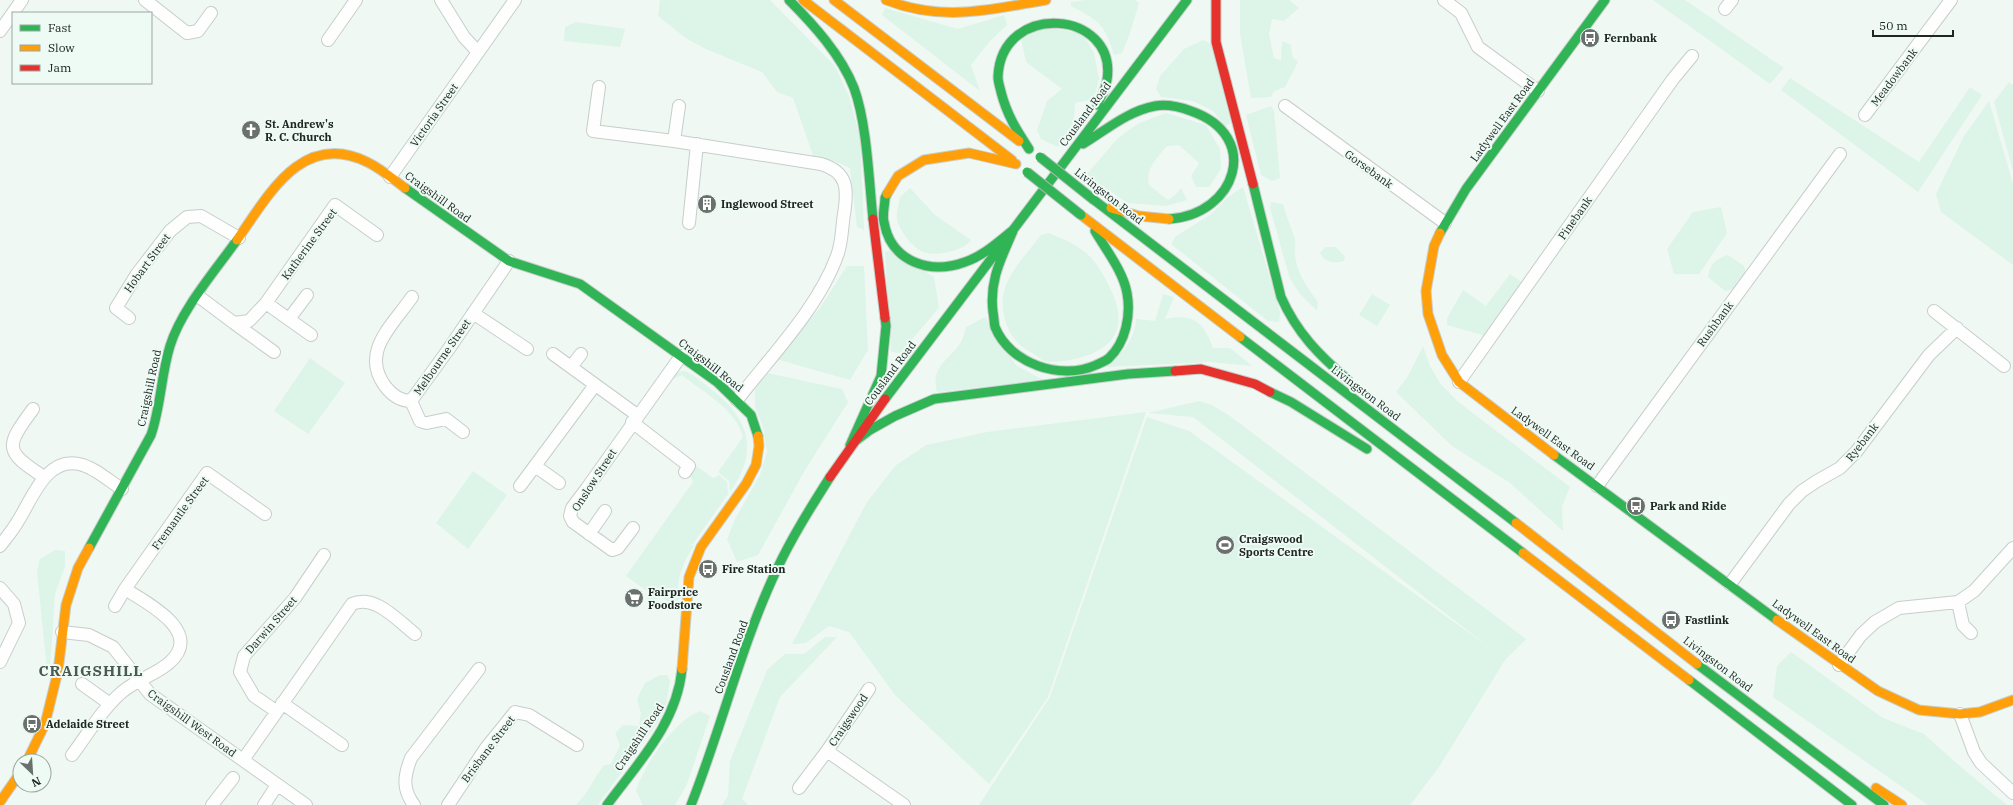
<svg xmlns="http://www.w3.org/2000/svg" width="2013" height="805" font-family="'IBM Plex Serif',serif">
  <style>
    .green { fill: #ddf4e8 }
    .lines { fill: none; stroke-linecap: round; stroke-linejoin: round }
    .street-casing { stroke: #c7ceca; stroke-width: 14 }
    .fast-casing { stroke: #c7ceca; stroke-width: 11 }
    .slow-casing { stroke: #c7ceca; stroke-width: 11 }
    .jam-casing { stroke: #c7ceca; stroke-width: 11 }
    .street { stroke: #fdfefd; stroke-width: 12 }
    .fast { stroke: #30b455; stroke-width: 9 }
    .slow { stroke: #ff9f0a; stroke-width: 9 }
    .jam { stroke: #e5322d; stroke-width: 9 }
    .fast-bridge-casing { stroke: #adbcb5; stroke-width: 11; stroke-linecap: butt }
    .fast-bridge { stroke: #30b455; stroke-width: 9 }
    .labels { text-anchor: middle; stroke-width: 4; stroke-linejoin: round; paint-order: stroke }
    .poi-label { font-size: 11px; font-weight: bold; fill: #212624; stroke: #edfbf4; text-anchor: start }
    .street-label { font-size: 11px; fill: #212624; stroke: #edfbf4 }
    .district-label { font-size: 15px; font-weight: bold; letter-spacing: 1px; fill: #4d5852; stroke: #edfbf4 }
  </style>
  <rect width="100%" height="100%" fill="#f0f8f4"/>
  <path class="green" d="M660,0H770L835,66L849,96L860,138L864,230L857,227L850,168L832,160L814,158L793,98L777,92L762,72L708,50L687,39L658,16Z
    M1085,0H1135L1139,3L1130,33L1122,53L1114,55C1105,24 1098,20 1071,6V2Z
    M1240,0H1289L1299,8L1284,21L1272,19L1269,34L1274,58L1281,60L1282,41L1291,45L1292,56L1298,62L1285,87L1274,91L1271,97L1251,98L1240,34Z
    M1653,0H1685L1784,68L1770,84Z
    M885,8L958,29L1004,15L1007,25L990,41L971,65L980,91L882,15Z
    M576,22L625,29L620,47L564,41L565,27Z
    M1041,26L1083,34L1094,53L1099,78L1094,99L1075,103L1074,121L1058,147L1041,139L1037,130L1047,101L1062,89L1026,62L1021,39Z
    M1203,40L1211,44L1231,123L1225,126L1213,111L1193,101L1161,97L1156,89L1160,76L1184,49Z
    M1790,78L1919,162L1970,87L1982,95L1918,192L1781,90Z
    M2009,82L2013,85V171L1994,102Z
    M1989,101L2013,184V265L1941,212L1936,194L1964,136Z
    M1271,106L1274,111L1280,178L1272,181L1261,175L1246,115Z
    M1166,113L1206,125L1220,149L1221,169L1209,187H1196L1191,176L1199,163L1179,145L1167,146C1157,158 1145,169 1149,185L1168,200L1175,195L1181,188L1187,200L1166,206L1128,203L1086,175L1118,138L1139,123Z
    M1243,187L1280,312L1279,322L1268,321L1171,244L1176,236L1210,215L1228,197Z
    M910,188L935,215L971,240C963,251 936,257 923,252C911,246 900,232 897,219C896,213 899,203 900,197Z
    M1271,202L1283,204C1286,216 1291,227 1295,239C1296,244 1294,250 1295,255C1297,274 1307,287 1318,302L1317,311L1301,295L1290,279L1270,208Z
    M1721,207L1727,233L1699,274H1674L1667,249L1693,212Z
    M1048,233C1085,247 1095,256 1112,292C1129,330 1112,351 1074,359C1066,361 1052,363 1044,361C1041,360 1037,356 1034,354C1029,351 1023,348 1019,344C1005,331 999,305 1005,288C1012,268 1028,252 1041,235Z
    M1325,247H1336L1345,257L1344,261C1333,263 1327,264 1320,253Z
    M891,250L934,277L939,308L900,353L891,352L885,252Z
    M1728,255L1744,266L1746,273L1734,289L1725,291L1708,277C1710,264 1715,259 1728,255Z
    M847,266H864L868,350L850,380L776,359L820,308Z
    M1510,274L1523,283L1486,336L1447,325V318L1463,290L1486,306Z
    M1163,294L1174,297L1165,319C1193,313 1204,322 1213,348H1230L1252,366L1210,362L1106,367C1121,355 1135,340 1136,319L1155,321Z
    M1372,294L1390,305L1377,326L1359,315Z
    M985,317L1016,365L1043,380L937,392C930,366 949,361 961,342C963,338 965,332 966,327Z
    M1423,346L1430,366L1440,383L1457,401L1570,487L1562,506L1563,531L1510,483L1452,446L1396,392L1408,376Z
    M310,358L345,383L308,434L274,411Z
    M685,371C695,375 703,383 712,390C750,419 759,452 730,492L729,481L718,472L743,437C736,409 703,392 682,375L671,380L677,372Z
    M767,373L842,389L848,402L805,470L758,555L737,562L727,539L735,519L760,475L767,452L763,427L755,407V390Z
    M1199,401L1212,405L1230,416L1526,639L1505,660L1439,767L1410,805H979L1050,697L1147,417L1189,431L1490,648L1193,417L1148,413Z
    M1146,412L1048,697L989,784L895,695L849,632L829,626L806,643L792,644L867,502L895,466L926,445L987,432Z
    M696,466L713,478L719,475L727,482L728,494L693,544L685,546L694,545C684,562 675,579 679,600L673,605L663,598L660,591V598L647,601L646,600L651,594L626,576L693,482L690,475Z
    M473,471L507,495L468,549L436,523Z
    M55,550L65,551V566L55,594L50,670H47L37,572L40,559Z
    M825,637H837L780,697L742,799L748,805H722L728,796L730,761L767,670L785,654H804Z
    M1791,652L1883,718L1924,734L1962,768L2007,805H1928L1773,697L1777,666Z
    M660,675H667L670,681L666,706L658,722L598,805H576C588,793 594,778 604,765L611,764L620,745L615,733L623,725L639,726L641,713L637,699L645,683Z
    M700,711L710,716L687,784L675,805H643L636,791C644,765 674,721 700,711Z"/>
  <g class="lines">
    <defs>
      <path id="street" d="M145,0L187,33L198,31L211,13
        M441,0L464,37L477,51
        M1444,0L1461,13L1478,47L1538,91
        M1725,9L1732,0
        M0,31L22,0
        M328,40L356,0
        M599,87L593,131L674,141L821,164C848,172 848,189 844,214C842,226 842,241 838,253C820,306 771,356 737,400
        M1285,106L1445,223
        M1865,115L1951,0
        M674,141L679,106
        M390,177L515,0
        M689,223L697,144
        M198,296L234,323L249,321L266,303L335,205L377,235
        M412,297C392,326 360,352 385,386C391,394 400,401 411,401L420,421L427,423L446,419L463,432
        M266,303L311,335
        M1934,311L2004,366
        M473,313L527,349
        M129,318L116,308L137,274L170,231L187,217L201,216L239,238
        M289,319L307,295
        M234,323L274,352
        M553,354L637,415
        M571,367L581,354
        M1459,382L1673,79L1692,56
        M411,401L448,350L509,261
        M33,409C5,447 4,451 44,477
        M632,422L689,466L685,472
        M535,466L559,483
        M520,486L595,385
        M1597,486L1840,154
        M633,528L618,548L612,550L573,522L570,516L572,508L587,488L681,356
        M589,534L605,511
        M0,546C6,538 13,530 18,521C32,499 46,457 79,464C94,467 109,481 122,489
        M1730,584L1789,504L1802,491L1817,481L1840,468L1856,452L1929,355L1957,328
        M0,588L14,604L19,623L0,662
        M1958,602L1963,625L1971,633
        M115,606L125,589
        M62,632L89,635L113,647L150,694L306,805
        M1839,665L1861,635L1875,622L1899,608L1958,602L1974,591L2013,548
        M82,684L110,704
        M869,689L827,751L904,805
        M282,703L342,745
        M276,711L254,696L240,672L244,656L295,598L324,555
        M1960,714L1974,752L1981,763L2013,793
        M72,755C88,734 102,709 122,692C136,680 155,675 169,663C205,632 147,603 125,589L207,473L265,514
        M243,760L352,604C375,594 397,620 415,634
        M799,788L827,751
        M212,805L233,778
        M264,805L277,785
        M414,805C402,789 404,776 411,758L479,669
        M448,805L486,748L515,712L529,715L577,745"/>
      <path id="fast" d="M789,0C814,25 841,55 854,88C867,123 869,181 873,219
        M1083,144C1106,130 1128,111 1155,106C1167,104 1180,107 1191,111C1263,136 1236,215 1169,219
        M1029,149C1016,129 1007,115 1001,92C1000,87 998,82 998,77C1001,0 1118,10 1107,80C1106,89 1101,97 1097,105
        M1253,184L1281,297C1297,333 1319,355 1348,380
        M405,188L509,261L580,284L717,382L751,415L758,436
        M887,194L885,198C885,205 882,215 884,222C891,262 930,275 965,262C983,256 998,242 1013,230L1187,0
        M1094,200L1516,523
        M1013,231C1001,259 989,281 993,312C994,317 994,323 995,327C1010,364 1061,381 1096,365C1100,363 1106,361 1109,358C1126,342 1131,315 1127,293C1123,271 1106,250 1095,231
        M1440,233L1466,189L1605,0
        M1240,337L1523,553
        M1270,392L1291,402L1367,449
        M885,399L1004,242
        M851,443L881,376L886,326L885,318
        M850,445L870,430L895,416L934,399L1128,374L1175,371
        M1554,455L1777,620
        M89,548L151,435C161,406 161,375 170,346C181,310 215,271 237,240
        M1697,664L1884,805
        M1689,680L1852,805
        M607,805C638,763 677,723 682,669
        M691,805C722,727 741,645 777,569C792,537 811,507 830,477"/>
      <path id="slow" d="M803,0L1012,160
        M834,0L1019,141
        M886,0C942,22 989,10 1046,0
        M887,194L898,176L924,160L969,153L1016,164
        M1111,208L1139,216L1169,219
        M1081,215L1240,337
        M1440,233L1434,246L1426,291L1428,314L1442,355L1459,382L1554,455
        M237,240C268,196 302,130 367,162C380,168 393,179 405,188
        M1516,523L1697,664
        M1523,553L1689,680
        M1777,620L1878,691L1919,710L1960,714L1980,712L2013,700
        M682,669L689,577L701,547L746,484L756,465L759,446L758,436
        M27,761L45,724L58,671L66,605L78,568L89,548
        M1876,788L1902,805
        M0,802L20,773"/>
      <path id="jam" d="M1216,0V42L1253,184
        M873,219L885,318
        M1175,371L1201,369L1255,384L1270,392
        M830,477L885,399"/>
    </defs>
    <use href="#street" class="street-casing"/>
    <use href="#fast" class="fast-casing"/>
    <use href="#slow" class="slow-casing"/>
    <use href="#jam" class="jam-casing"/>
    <use href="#street" class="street"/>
    <use href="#fast" class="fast"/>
    <use href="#slow" class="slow"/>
    <use href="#jam" class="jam"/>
    <defs>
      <path id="fast-bridge" d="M1040,157L1094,200
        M1027,172L1081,215"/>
    </defs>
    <use href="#fast-bridge" class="fast-bridge-casing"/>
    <use href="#fast-bridge" class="fast-bridge"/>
  </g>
  <defs>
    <symbol id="bus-disc" viewBox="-11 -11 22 22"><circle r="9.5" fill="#69706d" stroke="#edfbf4"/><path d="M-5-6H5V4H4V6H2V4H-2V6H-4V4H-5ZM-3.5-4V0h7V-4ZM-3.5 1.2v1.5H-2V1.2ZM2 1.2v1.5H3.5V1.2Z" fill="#fff"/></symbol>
    <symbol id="church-disc" viewBox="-11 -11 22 22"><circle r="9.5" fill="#69706d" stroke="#edfbf4"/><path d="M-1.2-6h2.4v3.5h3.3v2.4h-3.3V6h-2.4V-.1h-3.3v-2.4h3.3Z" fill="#fff"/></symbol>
    <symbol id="building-disc" viewBox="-11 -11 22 22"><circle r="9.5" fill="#69706d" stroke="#edfbf4"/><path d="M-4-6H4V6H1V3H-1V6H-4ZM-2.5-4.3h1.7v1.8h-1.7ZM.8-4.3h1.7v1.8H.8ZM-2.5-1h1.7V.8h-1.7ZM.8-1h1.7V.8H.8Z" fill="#fff"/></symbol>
    <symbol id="stadium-disc" viewBox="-11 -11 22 22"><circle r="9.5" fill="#69706d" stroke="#edfbf4"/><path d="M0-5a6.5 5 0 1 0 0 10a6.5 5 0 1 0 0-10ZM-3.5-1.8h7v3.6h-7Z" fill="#fff"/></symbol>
    <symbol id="supermarket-disc" viewBox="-11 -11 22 22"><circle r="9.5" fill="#69706d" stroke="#edfbf4"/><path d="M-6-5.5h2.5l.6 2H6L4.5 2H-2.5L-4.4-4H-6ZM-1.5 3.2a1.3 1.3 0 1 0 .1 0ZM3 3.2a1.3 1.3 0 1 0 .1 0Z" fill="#fff"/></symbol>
  </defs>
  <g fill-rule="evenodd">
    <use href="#bus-disc" x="1579" y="27" width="22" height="22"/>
    <use href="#church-disc" x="240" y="119" width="22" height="22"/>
    <use href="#building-disc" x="696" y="193" width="22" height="22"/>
    <use href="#bus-disc" x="1625" y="495" width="22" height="22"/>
    <use href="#stadium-disc" x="1214" y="534" width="22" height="22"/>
    <use href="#bus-disc" x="697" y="558" width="22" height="22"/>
    <use href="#supermarket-disc" x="623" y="587" width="22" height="22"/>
    <use href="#bus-disc" x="1660" y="609" width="22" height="22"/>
    <use href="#bus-disc" x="21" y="713" width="22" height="22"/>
  </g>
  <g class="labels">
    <g class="poi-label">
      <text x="1604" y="42">Fernbank</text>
      <text x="265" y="128">St. Andrew's<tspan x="265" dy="13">R. C. Church</tspan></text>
      <text x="721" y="208">Inglewood Street</text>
      <text x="1650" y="510">Park and Ride</text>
      <text x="1239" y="543">Craigswood<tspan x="1239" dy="13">Sports Centre</tspan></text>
      <text x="722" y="573">Fire Station</text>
      <text x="648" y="596">Fairprice<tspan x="648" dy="13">Foodstore</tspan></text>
      <text x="1685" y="624">Fastlink</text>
      <text x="46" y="728">Adelaide Street</text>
    </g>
    <g class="street-label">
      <text transform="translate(1894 77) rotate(-53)" y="4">Meadowbank</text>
      <text transform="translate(1085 114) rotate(-53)" y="4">Cousland Road</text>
      <text transform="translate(434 115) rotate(-55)" y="4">Victoria Street</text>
      <text transform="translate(1502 120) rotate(-54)" y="4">Ladywell East Road</text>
      <text transform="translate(1369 169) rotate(36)" y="4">Gorsebank</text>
      <text transform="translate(1109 196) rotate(38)" y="4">Livingston Road</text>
      <text transform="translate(438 197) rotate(36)" y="4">Craigshill Road</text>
      <text transform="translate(1575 218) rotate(-55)" y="4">Pinebank</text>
      <text transform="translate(309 244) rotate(-54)" y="4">Katherine Street</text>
      <text transform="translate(147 263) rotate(-54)" y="4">Hobart Street</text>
      <text transform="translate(1715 324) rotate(-54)" y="4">Rushbank</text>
      <text transform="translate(442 357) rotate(-55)" y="4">Melbourne Street</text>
      <text transform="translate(711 365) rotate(38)" y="4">Craigshill Road</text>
      <text transform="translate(890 373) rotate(-53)" y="4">Cousland Road</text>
      <text transform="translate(149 388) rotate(-78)" y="4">Craigshill Road</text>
      <text transform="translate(1366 393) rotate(37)" y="4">Livingston Road</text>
      <text transform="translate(1553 438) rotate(36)" y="4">Ladywell East Road</text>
      <text transform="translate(1862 442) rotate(-52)" y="4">Ryebank</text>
      <text transform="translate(594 480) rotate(-57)" y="4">Onslow Street</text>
      <text transform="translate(180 513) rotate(-54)" y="4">Fremantle Street</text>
      <text transform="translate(271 625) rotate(-49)" y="4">Darwin Street</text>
      <text transform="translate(1814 631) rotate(36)" y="4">Ladywell East Road</text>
      <text transform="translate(731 657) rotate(-70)" y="4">Cousland Road</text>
      <text transform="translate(1718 664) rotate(37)" y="4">Livingston Road</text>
      <text transform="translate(848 720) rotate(-56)" y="4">Craigswood</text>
      <text transform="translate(192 723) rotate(36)" y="4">Craigshill West Road</text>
      <text transform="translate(639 737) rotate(-56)" y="4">Craigshill Road</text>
      <text transform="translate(488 749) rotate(-53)" y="4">Brisbane Street</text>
    </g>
    <g class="district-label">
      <text x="91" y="676">CRAIGSHILL</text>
    </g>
  </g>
  <rect x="12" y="12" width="140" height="72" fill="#edfbf4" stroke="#9ba6a1"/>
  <rect x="20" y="25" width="20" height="6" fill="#30b455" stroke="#9ba6a1"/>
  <text x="48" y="32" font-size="12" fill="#212624">Fast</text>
  <rect x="20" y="45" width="20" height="6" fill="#ff9f0a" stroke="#9ba6a1"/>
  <text x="48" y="52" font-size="12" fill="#212624">Slow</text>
  <rect x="20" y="65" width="20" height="6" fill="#e5322d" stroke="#9ba6a1"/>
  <text x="48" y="72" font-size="12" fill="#212624">Jam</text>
  <g transform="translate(32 773) rotate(155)"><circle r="19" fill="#edfbf4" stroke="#9ba6a1"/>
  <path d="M0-3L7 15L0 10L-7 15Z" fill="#69706d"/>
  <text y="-6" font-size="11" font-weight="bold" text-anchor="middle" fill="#212624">N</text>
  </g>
  <path d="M1873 30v6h80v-6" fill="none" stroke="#212624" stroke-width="2"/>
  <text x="1879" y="30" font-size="12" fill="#212624" stroke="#edfbf4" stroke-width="3" paint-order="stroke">50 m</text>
</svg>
